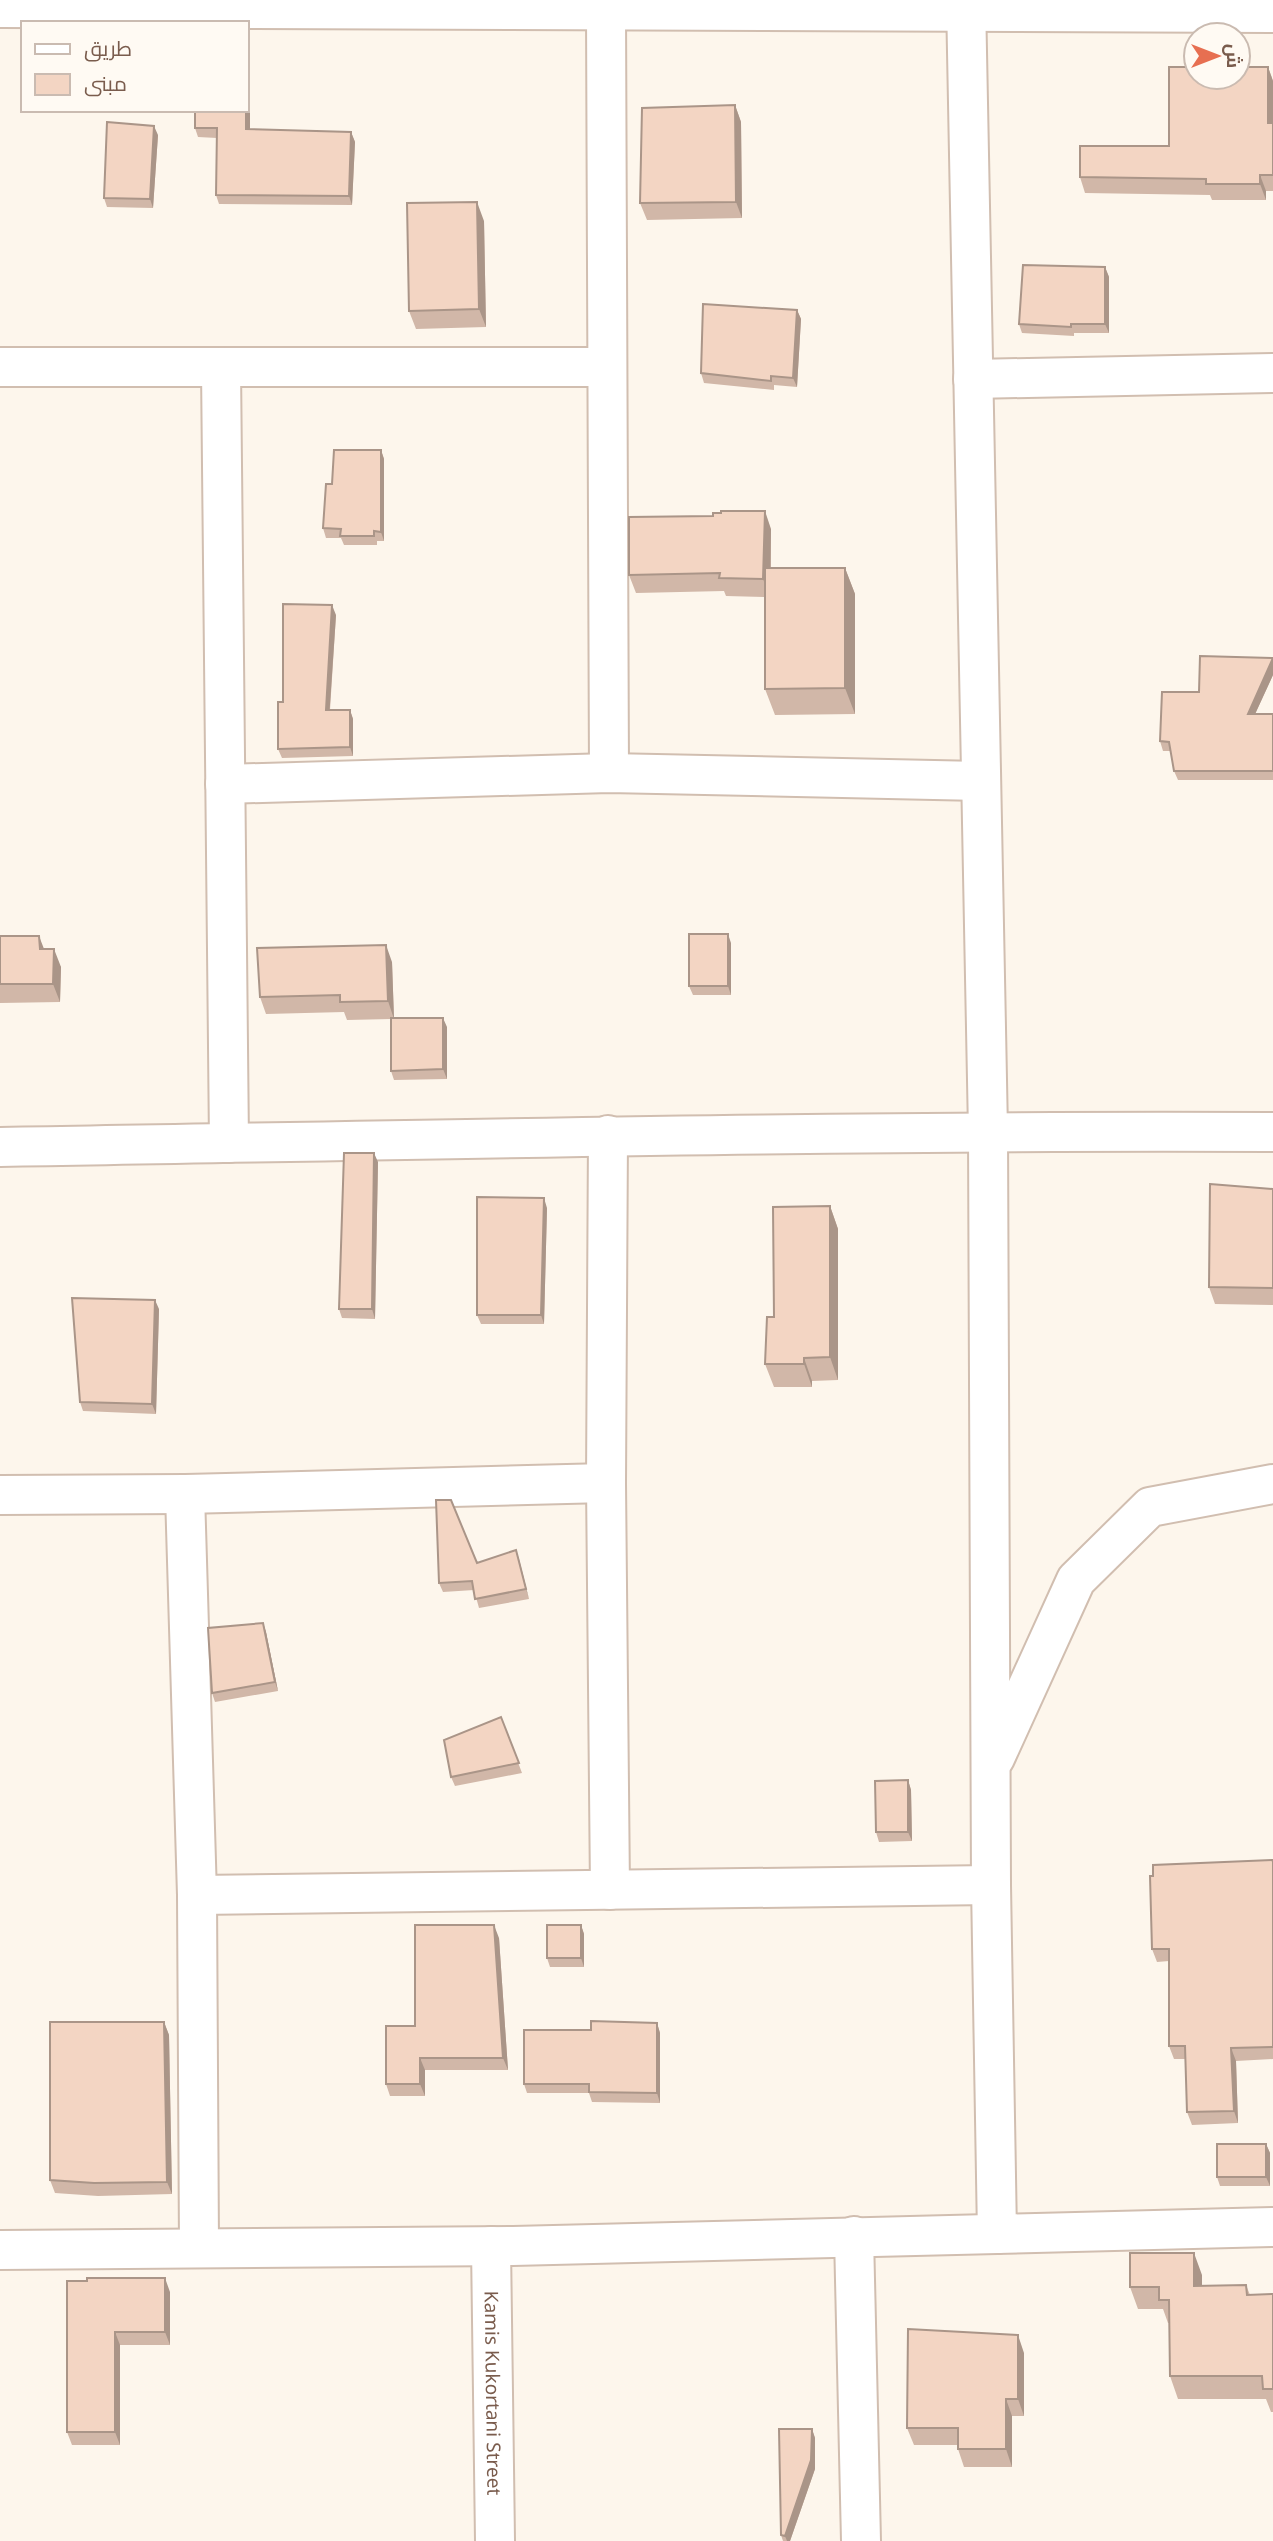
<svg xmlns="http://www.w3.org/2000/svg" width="1273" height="2541" font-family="'Noto Sans',Cairo,sans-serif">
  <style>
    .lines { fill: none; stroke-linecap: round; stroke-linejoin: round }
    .minor-casing { stroke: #d1beb0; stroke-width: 42 }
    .minor { stroke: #fff; stroke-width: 38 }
    .wall { fill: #d1b7a8 }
    .shaded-wall { fill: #aa9588 }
    .building { fill: #f3d5c3; stroke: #aa9588; stroke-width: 2 }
    .labels { text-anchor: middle; stroke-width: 5; stroke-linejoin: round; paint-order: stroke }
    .street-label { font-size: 19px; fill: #7a5c4d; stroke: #fffaf3 }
  </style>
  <rect width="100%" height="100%" fill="#fdf6ec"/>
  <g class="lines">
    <defs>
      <g id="minor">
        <path d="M966,0L988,1131L991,1885L997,2234"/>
        <path d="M0,8L1273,13"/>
        <path d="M606,10L609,773"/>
        <path d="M0,367H607"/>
        <path d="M221,368L229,1143"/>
        <path d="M973,379L1273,373"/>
        <path d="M225,784L609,773L980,781"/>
        <path d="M608,1135L606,1483L610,1890"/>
        <path d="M0,1147C424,1140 848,1130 1273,1132"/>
        <path d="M185,1494L197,1895L199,2247"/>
        <path d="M0,1495L185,1494L606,1483"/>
        <path d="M995,1758L1076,1580L1150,1507L1273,1484"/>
        <path d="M197,1895L991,1885"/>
        <path d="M854,2236L861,2541"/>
        <path id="s1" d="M491,2246L495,2541"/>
        <path d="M0,2250L513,2246L1273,2227"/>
      </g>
    </defs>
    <use href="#minor" class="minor-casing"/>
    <use href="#minor" class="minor"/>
  </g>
  <path class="wall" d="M1268,67L1273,81V191H1266V200H1212L1210,195L1085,193L1080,177L1169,146Z
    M247,71L250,80V129L351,132L355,142L352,205L219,204L216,195L217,138L198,137L195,128Z
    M735,105L741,122L742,218L647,220L640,203Z
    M158,135L153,208L107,207L104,198Z
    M484,221L486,327L416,329L409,311Z
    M1105,267L1109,277V333H1074V336L1022,333L1019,324Z
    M797,310L801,319L797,387L774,385V390L704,383L701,373Z
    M381,450L384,459V541H377V545H344L341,538H326L323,528L332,484Z
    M771,529V568H845L855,594V714L775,715L765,689V597L726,596L724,591L636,593L629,575Z
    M336,615L330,710H350L353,719V756L282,758L278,749L283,702Z
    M1273,658V675L1255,714H1273V780H1178L1174,771L1171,751H1163L1160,741L1199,692Z
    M0,936L44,949L61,967L60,1002L0,1003Z
    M731,943V995H693L689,986Z
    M392,962L394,1018L447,1027V1079L394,1080L391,1071V1019L347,1020L344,1012L266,1014L260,997Z
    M378,1162L375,1319L342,1318L339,1309Z
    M1273,1189V1305L1215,1304L1209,1287Z
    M830,1206L838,1229V1380L812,1381V1387H774L765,1364L774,1317Z
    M547,1208L544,1324H481L477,1315Z
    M159,1309L156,1414L83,1411L80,1402Z
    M516,1550L529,1599L479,1608L474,1590L443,1592L439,1583L477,1563Z
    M263,1623L266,1632L278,1691L215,1702L212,1693Z
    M501,1717L522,1773L455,1786L451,1777Z
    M908,1780L911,1790L912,1841L879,1842L876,1832Z
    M1273,1860V2059L1236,2061L1238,2123L1192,2125L1187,2112L1186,2059H1174L1169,2046V1961L1157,1962L1152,1949Z
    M581,1925L584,1934V1967H550L547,1958Z
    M499,1938L508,2070H425V2096H390L386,2084L415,2026Z
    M164,2022L169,2035L172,2194L98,2196L55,2193L50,2180Z
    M657,2023L660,2033V2103L592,2102L589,2093H527L524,2084L591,2030Z
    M1266,2144L1270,2153V2186H1220L1217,2177Z
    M1202,2275V2286L1246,2285L1250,2295L1273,2294V2412H1271L1266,2399H1178L1170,2376L1169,2323H1168L1163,2309H1138L1130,2287Z
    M67,2281L170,2292V2345H120V2445H72L67,2432Z
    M1024,2353V2416H1012V2467H964L958,2449V2445H914L907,2428Z
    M812,2429L815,2438V2469L790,2541H783L781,2535Z"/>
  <path class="shaded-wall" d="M1268,67L1273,81V136L1268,123Z
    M247,71L250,80V138L246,129Z
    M735,105L741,122L742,218L736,202Z
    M154,126L158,135L153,208L150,199Z
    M351,132L355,142L352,205L349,196Z
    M1260,175L1266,191V200L1260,184Z
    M477,202L484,221L486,327L479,309Z
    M1105,267L1109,277V333L1105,324Z
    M797,310L801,319L797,387L793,378Z
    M381,450L384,459V541L381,532Z
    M765,511L771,529L770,597L763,579Z
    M845,568L855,594V714L845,688Z
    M332,605L336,615L329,719L326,710Z
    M1273,659V675L1251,723L1248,714Z
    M350,710L353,719V756L350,747Z
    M728,934L731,943V995L728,986Z
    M39,936L46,954L40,949Z
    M386,945L392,962L394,1019L388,1001Z
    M54,949L61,967L60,1002L53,984Z
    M443,1018L447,1027V1079L443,1069Z
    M374,1153L378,1162L375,1319L372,1309Z
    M544,1198L547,1208L544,1324L541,1315Z
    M830,1206L838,1229V1380L830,1357Z
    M155,1300L159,1309L156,1414L152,1404Z
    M804,1358L812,1381V1387L804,1364Z
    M516,1550L519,1559L529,1599L526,1589Z
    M263,1623L266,1632L278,1691L275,1682Z
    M908,1780L911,1790L912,1841L908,1832Z
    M494,1925L499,1938L508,2070L503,2058Z
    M581,1925L584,1934V1967L581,1958Z
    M164,2022L169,2035L172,2194L167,2182Z
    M657,2023L660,2033V2103L657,2093Z
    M1231,2048L1236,2061L1238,2123L1234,2111Z
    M420,2058L425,2070V2096L420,2084Z
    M1266,2144L1270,2153V2186L1266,2177Z
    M1194,2253L1202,2275V2309L1194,2286Z
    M165,2278L170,2292V2345L165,2332Z
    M115,2332L120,2345V2445L115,2432Z
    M1018,2335L1024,2353V2416L1018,2399Z
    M1006,2399L1012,2416V2467L1006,2449Z
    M812,2429L815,2438V2469L790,2541H787L785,2536Z"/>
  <path class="building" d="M1169,67H1196V77H1238V67H1268V123H1273V175H1260V184H1206V179L1080,177V146H1169Z
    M735,105L736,202L640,203L642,108Z
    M195,110H246V129L351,132L349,196L216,195L217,128H195Z
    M107,122L154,126L150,199L104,198Z
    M477,202L479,309L409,311L407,203Z
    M1023,265L1105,267V324H1071V327L1019,324Z
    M703,304L797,310L793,378L771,376V381L701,373Z
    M334,450H381V532L374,531V536H340L341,529L323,528L326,484H332Z
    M721,511H765L763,579L719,578L720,573L629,575V517L713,516V513H721Z
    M765,568H845V688L765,689Z
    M283,604L332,605L326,710H350V747L278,749V702H283Z
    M1200,656L1273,658L1248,714H1273V771H1174L1169,742L1160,741L1162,692H1199Z
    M689,934H728V986H689Z
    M0,936H39L40,949H54L53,984H0Z
    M386,945L388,1001L340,1002V995L260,997L257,948Z
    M391,1018H443V1069L391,1071Z
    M344,1153H374L372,1309H339Z
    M1210,1184L1273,1189V1288L1209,1287Z
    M477,1197L544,1198L541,1315H477Z
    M830,1206V1357L804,1358V1364H765L767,1317H774L773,1207Z
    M72,1298L155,1300L152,1404L80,1402Z
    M436,1500H451L477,1563L516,1550L526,1589L475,1599L472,1581L439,1583Z
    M263,1623L275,1682L212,1693L208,1628Z
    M501,1717L519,1763L451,1777L444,1740Z
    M908,1780V1832H876L875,1781Z
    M1273,1860V2047L1231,2048L1234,2111L1187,2112L1185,2046H1169V1949H1152L1150,1876H1153V1865Z
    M415,1925H494L503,2058H420V2084H386V2026H415Z
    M547,1925H581V1958H547Z
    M591,2021L657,2023V2093L589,2092V2084H524V2030H591Z
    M50,2022H164L167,2182L94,2183L50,2180Z
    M1217,2144H1266V2177H1217Z
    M1130,2253H1194V2286L1246,2285L1247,2295L1273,2294V2389H1263L1262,2376H1170L1169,2300H1159V2287H1130Z
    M87,2278H165V2332H115V2432H67V2281H87Z
    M908,2329L1018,2335V2399H1006V2449H958V2428H907Z
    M779,2429H812L811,2460L785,2536L781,2535Z"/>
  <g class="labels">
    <g class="street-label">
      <text dy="7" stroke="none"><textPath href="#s1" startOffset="147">Kamis Kukortani Street</textPath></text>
    </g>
  </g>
  <rect x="21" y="21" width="228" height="91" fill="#fffaf3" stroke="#cabbb1" stroke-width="2"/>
  <rect x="35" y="44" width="35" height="10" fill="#ffffff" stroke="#cabbb1" stroke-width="2"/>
  <text x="84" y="56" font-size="21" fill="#7a5c4d">طريق</text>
  <rect x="35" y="74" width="35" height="21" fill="#f3d5c3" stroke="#cabbb1" stroke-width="2"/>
  <text x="84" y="91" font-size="21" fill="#7a5c4d">مبنى</text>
  <g transform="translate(1217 56) rotate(90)"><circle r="33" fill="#fffaf3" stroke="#cabbb1" stroke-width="2"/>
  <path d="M0-5L12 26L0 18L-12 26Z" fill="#e76f51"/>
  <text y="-10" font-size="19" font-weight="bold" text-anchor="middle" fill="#7a5c4d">ش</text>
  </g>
</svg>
